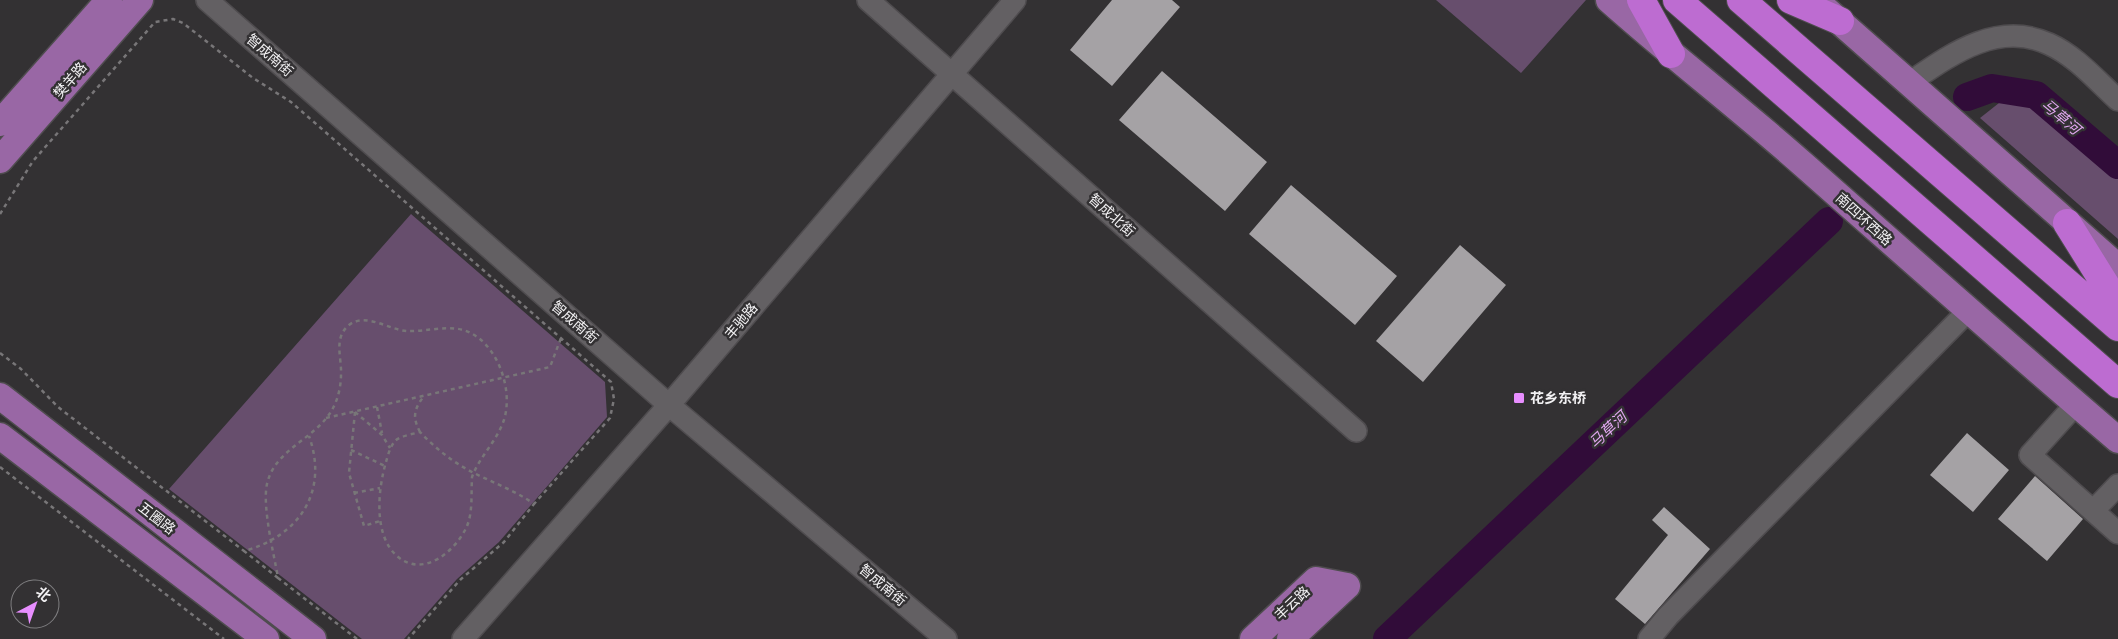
<svg xmlns="http://www.w3.org/2000/svg" width="2118" height="639" font-family="'PT Sans','Noto Sans SC',sans-serif">
  <style>
    .green { fill: #674e6d }
    .lines { fill: none; stroke-linecap: round; stroke-linejoin: round }
    .river { stroke: #310c39; stroke-width: 28 }
    .building { fill: #a5a2a5 }
    .minor-casing { stroke: #4f4c4f; stroke-width: 24 }
    .major-casing { stroke: #4f4c4f; stroke-width: 29 }
    .highway-casing { stroke: #4f4c4f; stroke-width: 30 }
    .path { stroke: #787678; stroke-width: 2.5; stroke-dasharray: 4 4; stroke-linecap: butt }
    .minor { stroke: #636063; stroke-width: 21 }
    .major { stroke: #9967a5; stroke-width: 26 }
    .highway { stroke: #bd6cd1; stroke-width: 28 }
    .poi-dot { fill: #e88eff; stroke: #333133; stroke-width: 2 }
    .labels { text-anchor: middle; stroke-width: 5; stroke-linejoin: round; paint-order: stroke }
    .street-label { font-size: 14px; fill: #f2f1f3; stroke: #333133 }
    .poi-label { font-size: 14px; font-weight: bold; fill: #f2f1f3; stroke: #333133; text-anchor: start }
    .water-label { font-size: 15px; font-style: italic; fill: #e3a8f2; stroke: #333133 }
  </style>
  <rect width="100%" height="100%" fill="#333133"/>
  <path class="green" d="M1436,0H1586L1521,73Z
    M1999,103H2031L2118,177V239L1980,118Z
    M411,214L605,382L607,417L499,542L457,579L404,639H362L169,489Z"/>
  <g class="lines">
    <path class="river" d="M1967,97L1992,88L2036,95L2118,165
      M1387,639L1829,221"/>
  </g>
  <path class="building" d="M1112,0H1172L1180,7L1112,86L1070,50Z
    M1162,71L1267,162L1225,211L1119,120Z
    M1291,185L1397,276L1355,325L1249,234Z
    M1460,245L1506,285L1423,382L1376,341Z
    M1967,433L2009,470L1973,512L1930,475Z
    M2035,476L2083,519L2047,561L1998,519Z
    M1664,507L1710,549L1645,624L1615,599L1668,535L1652,520Z"/>
  <g class="lines">
    <defs>
      <path id="minor" d="M207,0L669,405L946,639
        M868,0L1356,431
        M1909,83C1950,55 1997,20 2049,44C2076,56 2097,81 2118,100
        M2076,404L2030,455L2118,533
        M2093,511L2118,485
        M463,639L669,405L1015,0
        M1649,639L1668,616L1968,311"/>
      <path id="major" d="M1609,0C1673,57 1741,109 1805,166C1909,258 2013,350 2118,440
        M1822,6L2118,267
        M0,123L109,0
        M0,160L140,0
        M0,396L313,639
        M0,436L266,639
        M1253,639L1316,580L1347,586
        M1290,639L1347,586"/>
      <path id="highway" d="M1641,0L1671,54
        M1677,0L2118,384
        M1741,0L2118,327
        M1791,0L1840,21
        M2067,223L2118,305"/>
    </defs>
    <use href="#minor" class="minor-casing"/>
    <use href="#major" class="major-casing"/>
    <use href="#highway" class="highway-casing"/>
    <path class="path" d="M0,214L33,161L155,22L173,19L183,23L253,78L291,102L611,382L614,399L610,418L534,504
      M0,353L21,369L58,407L244,551
      M377,407L382,433
      M355,412L349,473L364,526L380,521
      M355,412L382,435L390,448
      M326,418L550,367L561,338
      M420,432C412,417 414,409 424,396
      M351,450L385,466
      M0,467L224,639
      M354,493L380,488
      M278,578L244,551C299,536 329,492 309,436
      M357,639L278,578C274,554 262,507 267,484C275,448 317,439 333,408C338,399 341,386 341,375C342,358 333,338 349,325C366,312 389,330 407,331C425,332 446,325 463,330C498,340 516,394 502,425C494,444 479,458 472,477C471,493 473,512 467,526C456,551 423,579 397,556C373,535 378,489 386,462C388,455 390,447 395,441C400,436 413,434 420,432C436,449 455,464 476,474C496,484 516,491 534,504L504,542L460,580L408,639"/>
    <use href="#minor" class="minor"/>
    <use href="#major" class="major"/>
    <use href="#highway" class="highway"/>
  </g>
  <rect class="poi-dot" x="1513" y="392" width="12" height="12" rx="2.5"/>
  <g class="labels">
    <g class="street-label">
      <text transform="translate(270 55) rotate(41)" y="5">智成南街</text>
      <text transform="translate(70 80) rotate(-49)" y="5">樊羊路</text>
      <text transform="translate(1112 215) rotate(42)" y="5">智成北街</text>
      <text transform="translate(1864 219) rotate(42)" y="5">南四环西路</text>
      <text transform="translate(741 321) rotate(-50)" y="5">丰驰路</text>
      <text transform="translate(575 322) rotate(41)" y="5">智成南街</text>
      <text transform="translate(157 518) rotate(38)" y="5">五圈路</text>
      <text transform="translate(883 585) rotate(40)" y="5">智成南街</text>
      <text transform="translate(1292 603) rotate(-43)" y="5">丰云路</text>
    </g>
    <g class="poi-label">
      <text x="1530" y="403">花乡东桥</text>
    </g>
    <g class="water-label">
      <text transform="translate(2061 117) rotate(40)" y="5">马草河</text>
      <text transform="translate(1608 430) rotate(-43)" y="5">马草河</text>
    </g>
  </g>
  <g transform="translate(35 604) rotate(41)"><circle r="24" fill="#333133" stroke="#7f7e80"/>
  <path d="M0-4L9 19L0 12L-9 19Z" fill="#e88eff"/>
  <text y="-8" font-size="14" font-weight="bold" text-anchor="middle" fill="#f2f1f3">北</text>
  </g>
</svg>
